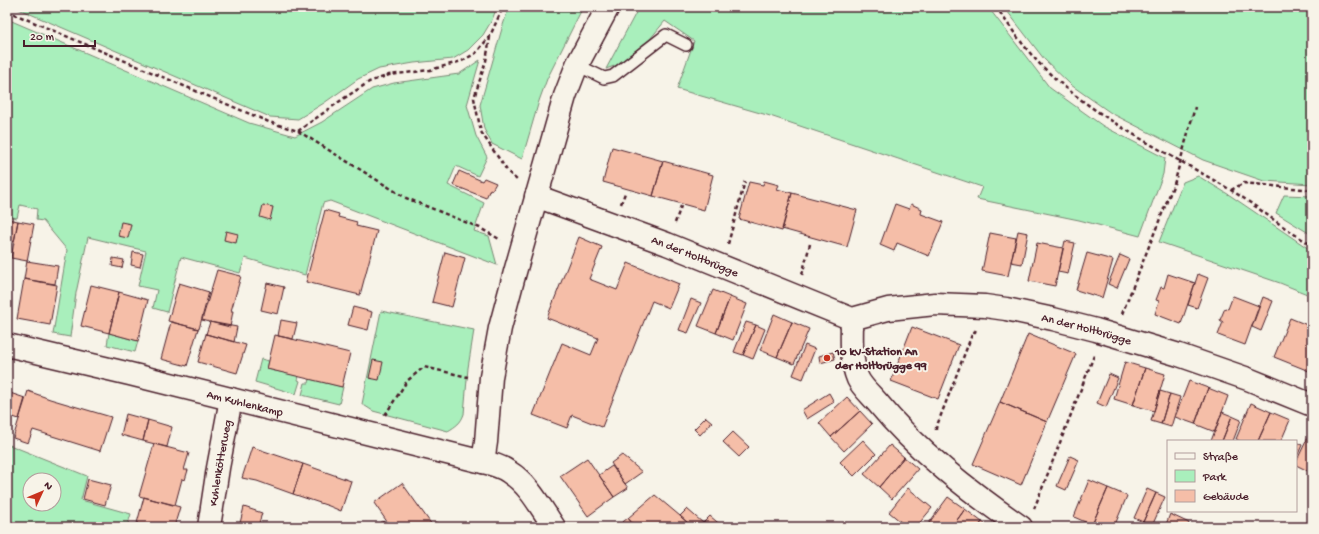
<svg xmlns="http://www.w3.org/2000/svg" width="1319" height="534" font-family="'Gochi Hand',sans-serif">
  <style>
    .green { fill: #a9efbc; stroke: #7a8774; fill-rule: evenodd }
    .building { fill: #f5bea8; stroke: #4a1f2b }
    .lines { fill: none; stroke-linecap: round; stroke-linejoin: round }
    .service-casing { stroke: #4a1f2b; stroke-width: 14 }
    .minor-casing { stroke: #4a1f2b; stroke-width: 25 }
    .tertiary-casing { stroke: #4a1f2b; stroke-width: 25 }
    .path { stroke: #4a1f2b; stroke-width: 2.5; stroke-dasharray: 4 3; stroke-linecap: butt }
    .service { stroke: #f7f3e8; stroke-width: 11 }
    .minor { stroke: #f7f3e8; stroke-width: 22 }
    .tertiary { stroke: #f7f3e8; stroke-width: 22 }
    .poi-dot { fill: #c8321e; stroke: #f7f3e8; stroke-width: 1.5 }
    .labels { text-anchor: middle; stroke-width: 4; stroke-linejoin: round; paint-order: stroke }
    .street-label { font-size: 12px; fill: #4a1f2b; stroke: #f7f3e8 }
    .poi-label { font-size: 12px; font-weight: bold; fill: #4a1f2b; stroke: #f7f3e8; text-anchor: start }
  </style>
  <rect width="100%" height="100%" fill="#f7f3e8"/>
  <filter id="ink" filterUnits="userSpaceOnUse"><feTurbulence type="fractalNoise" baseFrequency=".025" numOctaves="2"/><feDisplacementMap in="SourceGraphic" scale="8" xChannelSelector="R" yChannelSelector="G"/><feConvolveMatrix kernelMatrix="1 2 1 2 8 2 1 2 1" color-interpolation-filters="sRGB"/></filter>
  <g filter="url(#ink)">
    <path class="green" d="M14,7H497L492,20L483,35L468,50L453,59L414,63L379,69L358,79L324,103L298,119L270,117Z
      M509,7H583L547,79L539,101L522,159L492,144L484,129L480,105L503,25Z
      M639,7H988L1050,88L1103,126L1165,158L1163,174L1140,236L1079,220L977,199L982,187L767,115L677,89L694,41L665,21L650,39L617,65L606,69Z
      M1004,7H1312V184L1264,181L1203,160L1111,113L1071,85L1044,59Z
      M7,19L249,123L295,136L322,122L372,89L394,83L459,74L480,60L467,105L476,136L487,157L478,176L456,166L448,185L484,203L474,231L489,236L497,265L330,201L323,203L305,275L245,258L240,273L181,257L167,312L153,308L157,290L138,286L146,251L88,237L76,293L70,337L53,334L67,250L43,221L36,220L37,209L20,205L17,218L7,216Z
      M1198,176L1231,196L1312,251V296L1280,283L1159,242L1183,182Z
      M1284,195L1312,196V235L1276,213Z
      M381,311L474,330L468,368L464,414C461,423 456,426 448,431L373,411L362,404Z
      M109,333L138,341L135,352L107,345Z
      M261,359L269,361L267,369L299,376L298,380L300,381L296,394L255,382Z
      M310,379L343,387L339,404L302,395L305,383H309Z
      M7,444L87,476L81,500L131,514L127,527H7ZM30,480H54V504H30Z"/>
    <path class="building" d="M612,147L663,161L653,196L603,182Z
      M663,161L713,175L704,210L653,196Z
      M459,171L482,181L484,178L496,183L492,190L490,189L486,198L453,185Z
      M764,181L779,185L777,189L792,193L782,231L739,219L749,182L763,185Z
      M792,193L857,210L847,247L782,229Z
      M895,204L909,209L911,204L922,209L921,214L943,222L929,256L897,243L894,251L880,245Z
      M263,205L273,207L270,220L260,217Z
      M325,210L339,214L338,217L357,222L356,226L377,231L360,295L306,282Z
      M7,219L18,221L14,242L7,241Z
      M18,221L34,224L27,261L11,258Z
      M121,222L131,224L128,238L118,236Z
      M226,231L238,234L236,243L224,240Z
      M1018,231L1028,233L1022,264L1011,262Z
      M990,233L1016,238L1008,276L982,271Z
      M579,237L602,247L589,279L617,290L628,263L679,284L669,308L652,301L602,427L572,415L567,428L533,415L562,343L591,355L598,338L547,318Z
      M1065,241L1075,243L1068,274L1058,272Z
      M1037,243L1063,248L1055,286L1029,281Z
      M133,252L143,254L140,267L131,265Z
      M445,252L465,258L452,307L432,302Z
      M1087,253L1113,260L1102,298L1076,290Z
      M1120,255L1129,259L1117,288L1108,284Z
      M113,258L124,260L122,268L112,266Z
      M27,261L58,266L55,284L24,279Z
      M217,270L241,276L231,311H233L230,327L202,320Z
      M1168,274L1195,283L1181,324L1155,314L1159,301L1156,300L1161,287L1164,288Z
      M1198,274L1208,278L1197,308L1188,305Z
      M24,279L57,285L50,325L17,319Z
      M179,283L209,292L199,329L168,321Z
      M267,283L284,287L278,314L261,310Z
      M91,285L119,292L109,333L81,326Z
      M713,290L730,297L716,333L698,326Z
      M119,292L148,300L138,341L109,333Z
      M1233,296L1259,306L1245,345L1218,335L1223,322L1220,320L1225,308L1228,309Z
      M730,297L747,304L733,340L716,333Z
      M1263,297L1273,301L1261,331L1252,327Z
      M691,299L701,303L688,333L679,330Z
      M353,307L372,312L368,330L348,325Z
      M774,314L792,322L777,357L760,350Z
      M1290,318L1312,327V364L1309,371L1274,357Z
      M281,320L297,323L293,339L278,336Z
      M171,322L198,329L187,366L161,359Z
      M210,322L237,327L234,342L206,334Z
      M746,322L756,325L743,355L734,352Z
      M792,322L809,329L794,364L777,357Z
      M756,325L765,329L753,359L743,355Z
      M912,327L959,345L938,399L891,381Z
      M206,334L246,345L237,373L198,362Z
      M1028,334L1076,354L1047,422L1000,402Z
      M275,335L350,353L342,387L267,369Z
      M805,345L815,349L803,379L793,375Z
      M833,352L835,359L820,363L819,356Z
      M373,360L383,362L379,380L369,378Z
      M1125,362L1145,368L1133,405L1114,399Z
      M1145,368L1165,374L1154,411L1133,405Z
      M1109,374L1118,378L1106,407L1097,403Z
      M1189,381L1208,388L1195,424L1175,417Z
      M1208,388L1228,396L1215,432L1195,424Z
      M28,391L50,399L111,417L100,451L33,430L28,443L13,438Z
      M1160,391L1170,394L1161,424L1151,421Z
      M10,393L25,398L19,419L7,415Z
      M829,393L834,402L807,419L802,410Z
      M1170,394L1180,397L1171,427L1161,424Z
      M847,397L860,411L831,437L819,423Z
      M1000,402L1047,422L1021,485L973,464Z
      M1251,403L1271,412L1258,441H1240L1236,439Z
      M860,411L872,424L844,451L831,437Z
      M1222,412L1232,416L1222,441H1211Z
      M1271,412L1290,420L1281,441H1258Z
      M126,414L148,420L143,441L121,435Z
      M1232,416L1241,420L1233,441H1222Z
      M706,417L712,422L700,435L694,429Z
      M148,420L172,427L167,447L143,441Z
      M1312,429V473L1296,465V462Z
      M733,432L749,447L739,457L723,442Z
      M863,440L876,454L854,476L840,462Z
      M1296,442L1302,445L1296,459Z
      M154,444L189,453L184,470H188L185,480L182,479L175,505L139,496Z
      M890,445L904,457L879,487L864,474Z
      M252,447L303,464L293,494L257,481L242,478Z
      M622,455L642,472L625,484L611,463Z
      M1070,456L1079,460L1066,490L1057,486Z
      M904,457L918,469L892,499L879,487Z
      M587,458L614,497L588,516L560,476Z
      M303,464L351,481L341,511L329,506L293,494Z
      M612,466L628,488L614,497L599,475Z
      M88,479L111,485L105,505L83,499Z
      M1089,480L1108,488L1092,525L1074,517Z
      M402,483L432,525L436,522L440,527H388L390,526L374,503Z
      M908,488L932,508L916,527H907L889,512Z
      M1108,488L1127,496L1114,527H1097L1092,525Z
      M1147,489L1156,493L1143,522L1134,518Z
      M1156,493L1165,497L1152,526L1143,522Z
      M655,495L680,516L688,523L684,527H635L628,518Z
      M144,497L180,507L174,527H136Z
      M948,497L965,509L952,527H926Z
      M244,507L262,513L259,523L261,524L260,527H239Z
      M687,509L703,523L698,527H684L688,523L680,516Z
      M965,509L982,522L978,527H952Z
      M1170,514L1189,523L1188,527H1165Z
      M710,516L723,527H708L703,523Z
      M628,518L635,527H616Z
      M383,521L387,527H375Z
      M982,522L989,527H978Z"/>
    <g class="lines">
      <defs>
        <path id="service" d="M577,65L604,78L613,76L666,35L686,45"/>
        <g id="minor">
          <path id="s1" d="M536,196L667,244L852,319L888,309L935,304L985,306L1006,309L1053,319L1096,330L1179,355L1248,379L1312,405"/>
          <path d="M852,319C852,339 850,360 858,379C862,387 871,395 877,402C917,451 969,491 1021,527"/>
          <path id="s2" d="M7,345L130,374L483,462"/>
          <path id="s3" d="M209,527L218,468L231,399"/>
        </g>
        <path id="tertiary" d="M554,527C541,508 529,484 509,472C501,466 492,464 483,462L486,442L491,377L500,328L515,272L565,96L577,65L608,7"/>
      </defs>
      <use href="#service" class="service-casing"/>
      <use href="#minor" class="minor-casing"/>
      <use href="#tertiary" class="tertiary-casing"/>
      <path class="path" d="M996,7C1011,28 1026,51 1045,69C1097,120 1167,152 1229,189C1258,206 1283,229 1312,245
        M7,11L269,122L298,131L406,198L480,228L501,240
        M490,37L486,61L474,98L481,132L508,172L517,180
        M298,131L343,99L369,82L389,75L430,70L462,61L476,53L490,36L503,7
        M1231,190L1244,183L1312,190
        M621,204L625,193
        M675,223L681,206
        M728,244L745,181
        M802,275L810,244
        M1122,314L1175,181L1195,107
        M385,415L407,381L424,367L468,377
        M936,430V428L973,332H975L976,329
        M1034,509L1095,353"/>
      <use href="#service" class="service"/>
      <use href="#minor" class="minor"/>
      <use href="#tertiary" class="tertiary"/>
    </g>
  </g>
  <circle class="poi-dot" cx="827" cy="358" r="4"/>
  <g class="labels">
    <g class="street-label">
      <text dy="4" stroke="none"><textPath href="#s1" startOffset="170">An der Holtbrügge</textPath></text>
      <text dy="4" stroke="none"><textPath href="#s1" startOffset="578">An der Holtbrügge</textPath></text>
      <text dy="4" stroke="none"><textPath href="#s2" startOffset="245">Am Kuhlenkamp</textPath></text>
      <text dy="4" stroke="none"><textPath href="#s3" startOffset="65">Kuhlenkötterweg</textPath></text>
    </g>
    <g class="poi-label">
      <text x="835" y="355">10 kV-Station An<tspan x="835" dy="14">der Holtbrügge 99</tspan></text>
    </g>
  </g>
  <rect width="1319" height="534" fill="none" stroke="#f7f3e8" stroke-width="24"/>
  <rect x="12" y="12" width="1295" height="510" fill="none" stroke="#4a1f2b" stroke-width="1.5" filter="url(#ink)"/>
  <rect x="1167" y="440" width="130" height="72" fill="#f7f3e8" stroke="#b29e9c"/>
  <rect x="1175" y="453" width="20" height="6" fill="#f7f3e8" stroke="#b29e9c"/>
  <text x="1203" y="460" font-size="12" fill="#4a1f2b">Straße</text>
  <rect x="1175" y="470" width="20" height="12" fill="#a9efbc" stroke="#b29e9c"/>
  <text x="1203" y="480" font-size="12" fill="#4a1f2b">Park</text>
  <rect x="1175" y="490" width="20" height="12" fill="#f5bea8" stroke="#b29e9c"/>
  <text x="1203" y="500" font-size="12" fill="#4a1f2b">Gebäude</text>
  <g transform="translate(42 492) rotate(46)"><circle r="19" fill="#f7f3e8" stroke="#b29e9c"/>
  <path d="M0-3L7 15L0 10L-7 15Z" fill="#c8321e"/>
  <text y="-6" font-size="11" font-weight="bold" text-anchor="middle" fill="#4a1f2b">N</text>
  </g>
  <path d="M24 40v6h71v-6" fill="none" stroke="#4a1f2b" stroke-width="2"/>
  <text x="30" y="40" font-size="12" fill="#4a1f2b" stroke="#f7f3e8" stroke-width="3" paint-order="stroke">20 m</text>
</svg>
